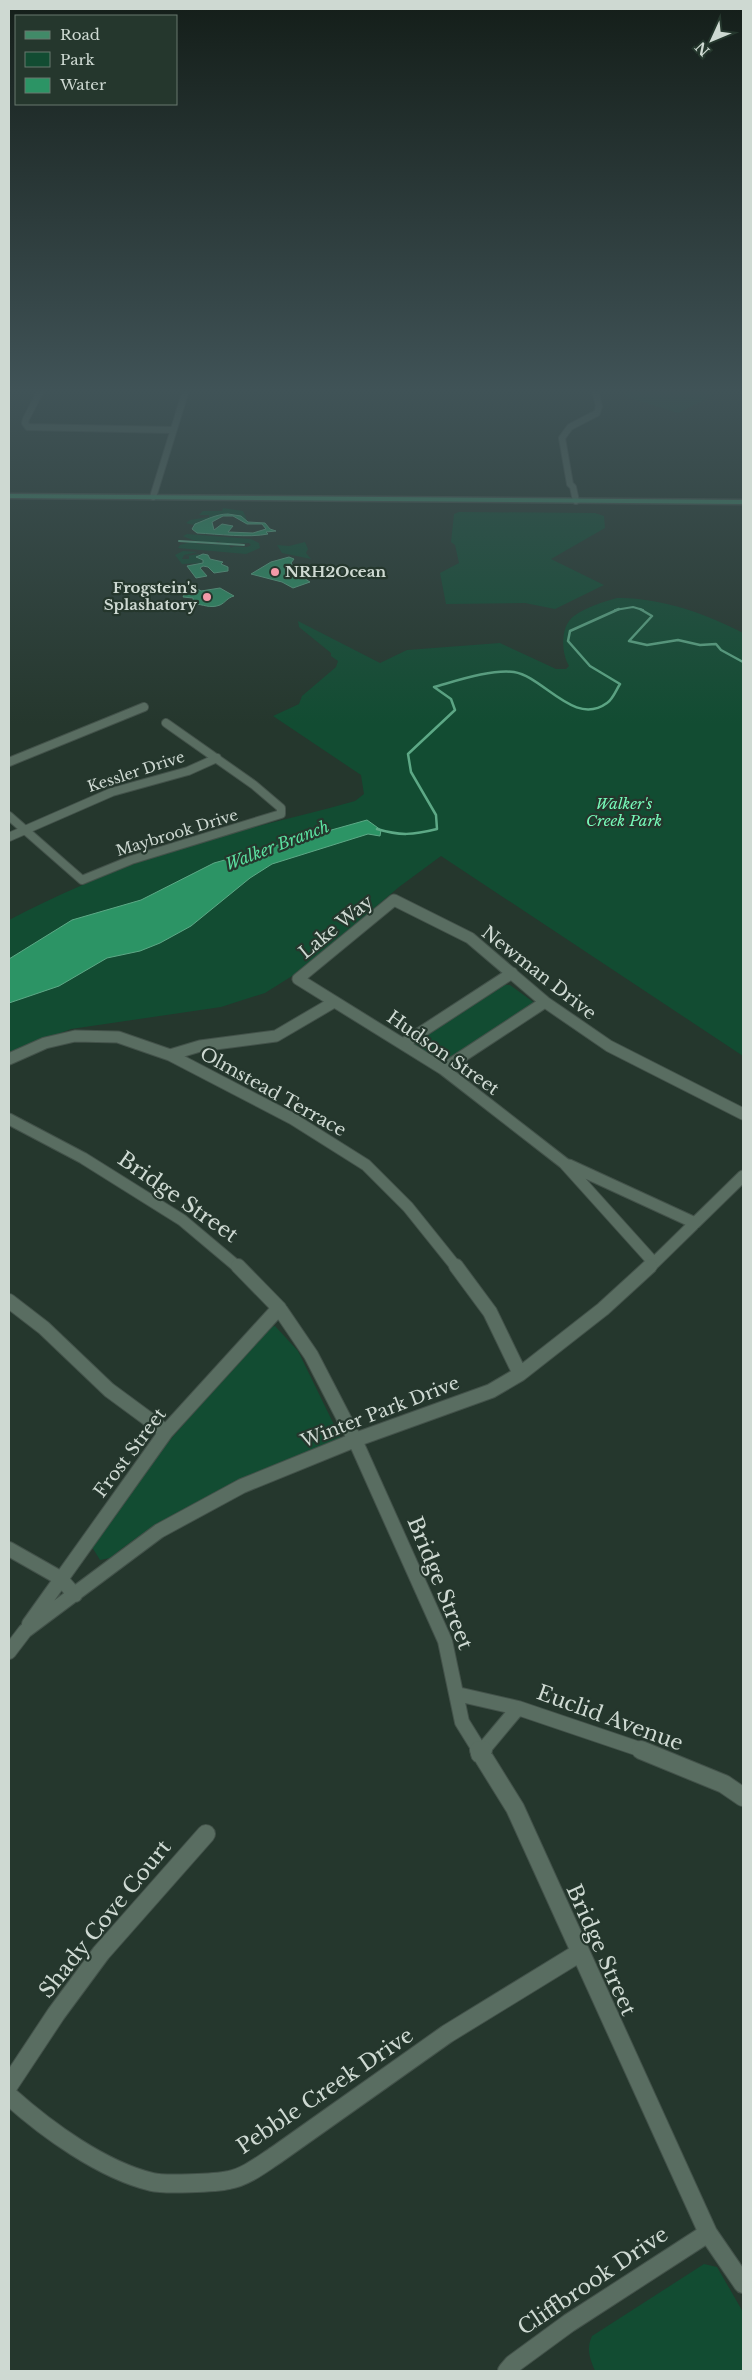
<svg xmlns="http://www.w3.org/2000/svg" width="752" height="2380" font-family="'Libre Baskerville',serif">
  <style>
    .green { fill: #124c32 }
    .water { fill: #2c9465; stroke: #5da986; fill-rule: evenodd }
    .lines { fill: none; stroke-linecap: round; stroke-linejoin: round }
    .stream-far1 { stroke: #5da986; stroke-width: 2 }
    .stream { stroke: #5da986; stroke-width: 2.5 }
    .minor-far4-casing { stroke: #43524a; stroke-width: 8 }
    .minor-far3-casing { stroke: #43524a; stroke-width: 10 }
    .minor-far2-casing { stroke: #43524a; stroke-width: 13 }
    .minor-far1-casing { stroke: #43524a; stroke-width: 16 }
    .minor-casing { stroke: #43524a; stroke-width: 20 }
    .major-casing { stroke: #43524a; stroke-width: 3 }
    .minor-far4 { stroke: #596d61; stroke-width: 6 }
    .minor-far3 { stroke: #596d61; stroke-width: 8 }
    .minor-far2 { stroke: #596d61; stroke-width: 11 }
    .minor-far1 { stroke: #596d61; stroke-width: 14 }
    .minor { stroke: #596d61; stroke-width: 18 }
    .major { fill: #418a68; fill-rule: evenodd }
    .poi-dot { fill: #f39aa8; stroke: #25372d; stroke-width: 2 }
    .labels { text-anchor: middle; stroke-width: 4.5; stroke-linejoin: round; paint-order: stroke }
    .far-poi-label { font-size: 15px; font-weight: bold; fill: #ced9d2; stroke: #25372d; text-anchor: start }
    .far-street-label { font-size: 15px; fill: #ced9d2; stroke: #25372d }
    .far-park-label { font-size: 15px; font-style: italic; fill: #77fab9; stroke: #25372d }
    .far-water-label { font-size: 16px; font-style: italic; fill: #5be0a0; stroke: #25372d }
    .street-label { font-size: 18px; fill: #ced9d2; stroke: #25372d }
    .near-street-label { font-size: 21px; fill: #ced9d2; stroke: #25372d }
  </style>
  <rect width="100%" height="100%" fill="#25372d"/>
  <path class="green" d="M634,390H699L714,395L678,413L623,396Z
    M223,508L243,511L247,520L233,514L217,515L193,525L186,523L190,520L209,517V515H199L203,511H222Z
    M459,512L595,513L604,516L605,528L551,559L604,585L555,609L525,603L446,604L440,573L459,563L455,545L451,542L454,514Z
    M187,534L251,539L259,543L260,548L246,554L178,548L180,545L195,541L197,544L229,545L231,548C237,544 244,550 251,545L249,543L224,544L218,541C212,546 190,540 183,536Z
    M305,542L308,549L306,553L311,559L282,553L277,545L289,546Z
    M183,551L198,552L184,555L182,559H189V556H185L200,554L196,558L203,560V563L182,564L175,555Z
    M617,598C659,597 707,614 743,633V1056L441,856L399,887L300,971L265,993L221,1007L71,1029L9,1053V920C57,895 105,874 156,856C221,833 288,820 355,801L364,794L361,775L273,716L299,704L302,696L336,667L338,661L331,656V653L299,627L298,621L380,663L407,650L500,643L556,669H566L569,666C561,653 560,626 574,616C586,607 603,602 617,598Z
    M505,985H510L536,1004L444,1065L413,1044Z
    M275,1326L298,1351L341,1439L329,1446C253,1476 174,1505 110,1558L100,1560L92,1547L158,1454L267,1328Z
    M704,2264L717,2267L743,2312V2371H595C590,2359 586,2349 592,2336Z"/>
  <path class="water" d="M228,514L241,516L248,522L265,523L270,529L276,531L266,532L268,534C249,538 218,534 197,533L192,529L195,524C206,520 216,514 228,514ZM223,516H233L247,524H262L266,529L253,533L228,532L233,526L222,524L214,530L212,522Z
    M203,554L208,555L210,559L223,562L221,564L228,567V571L214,573L208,567L203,566L200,568L207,576L196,578L187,566L203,563V560L196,557Z
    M289,557L294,559L291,563L299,575L310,582L293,588L282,582L251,574L271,562Z
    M196,588L201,591L220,588L234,596C227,598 226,602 220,605C210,609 203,604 194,604L193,598L183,597L185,593L195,591Z
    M367,820L381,830L380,836L368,834L272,864L250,878L191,926L160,943L140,951L107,958L59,986L9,1003V959L72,920L141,900L214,863Z"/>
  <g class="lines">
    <path class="stream-far1" d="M179,541L244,545
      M615,610L633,607L643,610"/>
    <path class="stream" d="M640,609L652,616L629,641L647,645L678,640L700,645L716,644L721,650L743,662
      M377,829C400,836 413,835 437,829L436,815L411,772L408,754L455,710L451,699L434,687C456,681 491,669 514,672C544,677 574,727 607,703C613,699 616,690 620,684L590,666L568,641L570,631L619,609"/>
    <defs>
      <path id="minor-far4" d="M41,390L26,419L25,423L28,427L173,430
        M153,497L186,390
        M576,501L573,487L570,484L562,438L570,427L597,413L599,406L595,390"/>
      <path id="minor-far3" d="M9,762L144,707
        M9,816L82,880L131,860L281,814V808L254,785L166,723
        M9,837L112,792L188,771L217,758"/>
      <path id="minor-far2" d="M403,1044L512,973
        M170,1055L200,1046L276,1036L334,1002
        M9,1059L45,1043L75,1036L118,1037L170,1055L293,1119L366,1165L408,1207L457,1268
        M443,1069L545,1002
        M9,1119L83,1158L182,1220L239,1268
        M569,1165L695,1223
        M654,1263L564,1163L443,1069L298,979L394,900L470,938L545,1002L609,1046L743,1114
        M649,1268L743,1176"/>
      <path id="minor-far1" d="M238,1266L279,1308L311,1355L355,1440L445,1641L462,1722L480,1751
        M456,1266L490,1312L520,1374
        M9,1301L44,1328L109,1390L166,1432
        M9,1549L60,1578L75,1595
        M29,1624L166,1432L279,1308
        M9,1652L25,1631L159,1531L242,1486L355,1440L491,1391L520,1374L603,1309L650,1266
        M457,1694L518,1708L645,1751
        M482,1751L518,1708"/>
      <path id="minor" d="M479,1750L515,1808L708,2233L743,2284
        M641,1750L724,1784L743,1797
        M480,1754L483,1750
        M9,2085L56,2014L101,1953L206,1834
        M9,2096C47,2130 102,2170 152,2182C164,2185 216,2183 229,2180C246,2177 262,2164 276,2155L447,2034L579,1953
        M507,2371L513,2364L569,2323L708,2233"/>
      <path id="major" d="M9,494L743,500V504L9,498Z"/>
    </defs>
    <use href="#minor-far4" class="minor-far4-casing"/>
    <use href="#minor-far3" class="minor-far3-casing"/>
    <use href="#minor-far2" class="minor-far2-casing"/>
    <use href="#minor-far1" class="minor-far1-casing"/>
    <use href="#minor" class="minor-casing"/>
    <use href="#major" class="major-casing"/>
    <use href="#minor-far4" class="minor-far4"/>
    <use href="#minor-far3" class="minor-far3"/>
    <use href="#minor-far2" class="minor-far2"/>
    <use href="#minor-far1" class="minor-far1"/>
    <use href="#minor" class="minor"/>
    <use href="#major" class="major"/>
  </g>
  <linearGradient id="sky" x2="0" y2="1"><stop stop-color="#141e19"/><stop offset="0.54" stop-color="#405357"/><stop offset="1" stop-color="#405357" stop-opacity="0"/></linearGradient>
  <rect width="752" height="724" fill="url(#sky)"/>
  <g class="poi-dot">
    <circle cx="275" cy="572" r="5"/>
    <circle cx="207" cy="597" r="5"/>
  </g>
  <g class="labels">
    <g class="far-poi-label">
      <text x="285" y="577">NRH2Ocean</text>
      <text x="197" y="593" text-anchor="end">Frogstein's<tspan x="197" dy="17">Splashatory</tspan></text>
    </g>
    <g class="far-street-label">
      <text transform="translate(136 772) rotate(-18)" y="5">Kessler Drive</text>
      <text transform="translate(177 833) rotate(-17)" y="5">Maybrook Drive</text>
    </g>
    <g class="far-park-label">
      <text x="624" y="809">Walker's<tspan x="624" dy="17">Creek Park</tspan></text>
    </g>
    <g class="far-water-label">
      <text transform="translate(277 845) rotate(-21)" y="6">Walker Branch</text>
    </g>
    <g class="street-label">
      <text transform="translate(336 927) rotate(-39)" y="6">Lake Way</text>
      <text transform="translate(539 973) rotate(38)" y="6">Newman Drive</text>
      <text transform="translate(443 1053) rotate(35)" y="6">Hudson Street</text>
      <text transform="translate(273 1092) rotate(29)" y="6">Olmstead Terrace</text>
      <text transform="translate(380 1412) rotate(-21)" y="6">Winter Park Drive</text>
      <text transform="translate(130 1453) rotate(-53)" y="6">Frost Street</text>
    </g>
    <g class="near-street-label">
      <text transform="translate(178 1197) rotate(35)" y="7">Bridge Street</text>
      <text transform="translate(440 1583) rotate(68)" y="7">Bridge Street</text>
      <text transform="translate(610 1718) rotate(20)" y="7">Euclid Avenue</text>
      <text transform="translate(105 1919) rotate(-51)" y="7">Shady Cove Court</text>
      <text transform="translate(601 1950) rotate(66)" y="7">Bridge Street</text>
      <text transform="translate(325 2091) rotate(-34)" y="7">Pebble Creek Drive</text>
      <text transform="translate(593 2281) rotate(-34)" y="7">Cliffbrook Drive</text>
    </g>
  </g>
  <rect width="752" height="2380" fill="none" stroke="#ced9d2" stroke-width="20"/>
  <rect x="15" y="15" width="162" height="90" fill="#25372d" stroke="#69786f"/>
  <rect x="25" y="31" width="25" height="8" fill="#418a68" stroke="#69786f"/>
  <text x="60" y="40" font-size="15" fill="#ced9d2">Road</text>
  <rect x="25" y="52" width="25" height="15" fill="#124c32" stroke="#69786f"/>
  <text x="60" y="65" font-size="15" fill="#ced9d2">Park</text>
  <rect x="25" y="78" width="25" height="15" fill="#2c9465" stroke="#69786f"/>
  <text x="60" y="90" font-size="15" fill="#ced9d2">Water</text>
  <g transform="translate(712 40) rotate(226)" stroke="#25372d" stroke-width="4" paint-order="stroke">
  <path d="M0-4L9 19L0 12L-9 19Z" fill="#ced9d2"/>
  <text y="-8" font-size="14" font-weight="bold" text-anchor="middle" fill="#ced9d2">N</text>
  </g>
</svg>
